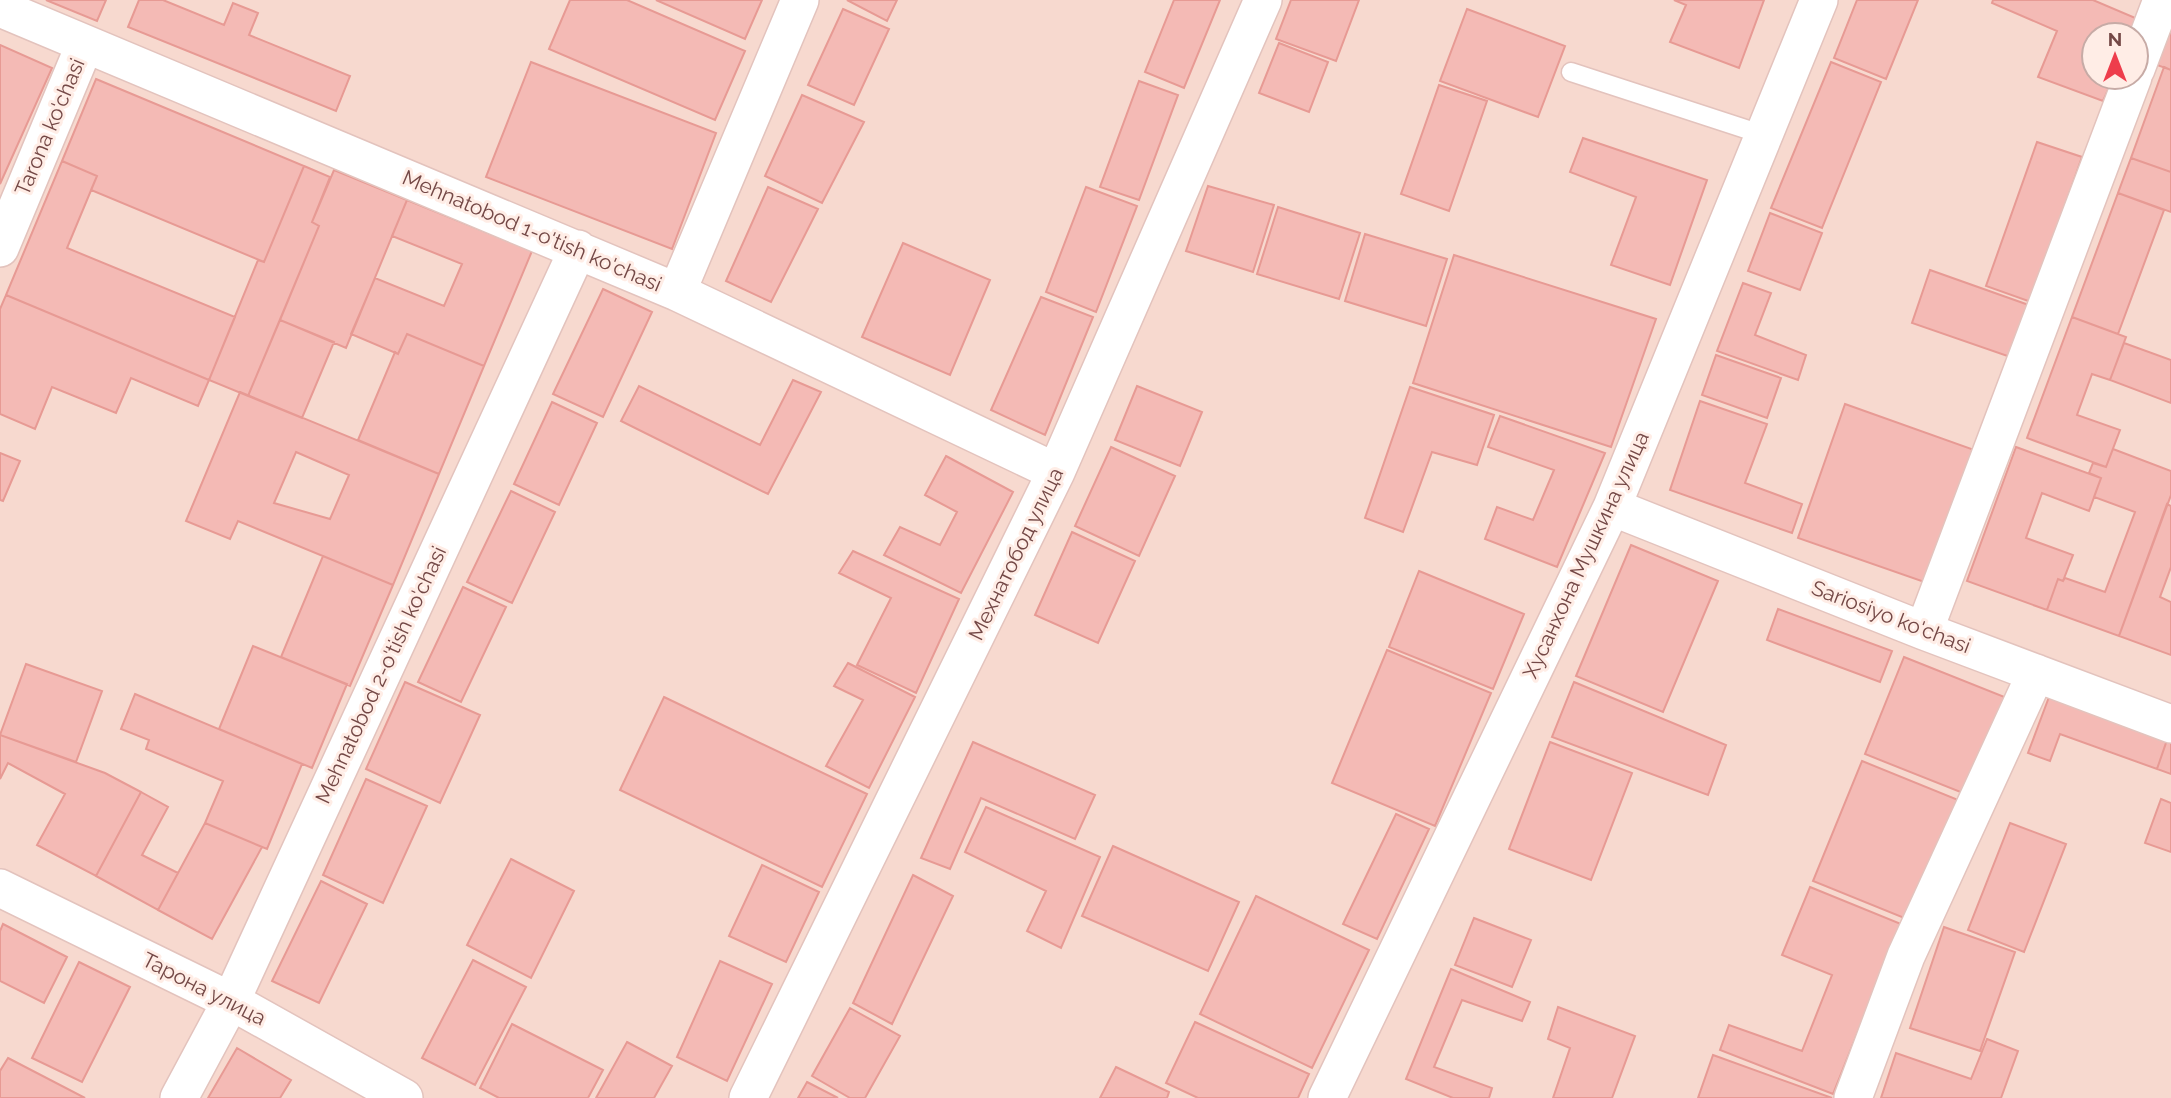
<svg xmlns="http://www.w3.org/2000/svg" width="2171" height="1098" font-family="Raleway,sans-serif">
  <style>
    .residential { fill: #f7d9cf; fill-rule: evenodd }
    .building { fill: #f4bab5; stroke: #e79a94; stroke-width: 2; fill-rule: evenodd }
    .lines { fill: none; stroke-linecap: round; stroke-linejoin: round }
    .lane-casing { stroke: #e3c3bd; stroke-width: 21 }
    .street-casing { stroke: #e3c3bd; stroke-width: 40 }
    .lane { stroke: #fff; stroke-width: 18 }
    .street { stroke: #fff; stroke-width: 37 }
    .labels { text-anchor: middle; stroke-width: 6; stroke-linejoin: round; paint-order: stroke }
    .street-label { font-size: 21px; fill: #744846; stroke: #ffede6 }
  </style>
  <rect width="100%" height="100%" fill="#fde8de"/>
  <path class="residential" d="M0,0H2171V1098H0ZM2094,35H2136V77H2094Z"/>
  <path class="building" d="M46,0H106L97,21Z
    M139,0H163L224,25L233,3L258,13L249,35L350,76L336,111L128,27Z
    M570,0H627L745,51L715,120L549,49Z
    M656,0H762L745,39Z
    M847,0H897L887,21Z
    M1174,0H1220L1184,88L1145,72Z
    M1291,0H1359L1336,61L1276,39Z
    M1674,0H1764L1739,68L1670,42L1686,5Z
    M1857,0H1918L1886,79L1834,58Z
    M1993,0H2093L2140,20L2133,35H2094V77H2114L2103,101L2038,77L2057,31L1992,3Z
    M843,9L889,29L854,105L808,85Z
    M1467,9L1565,46L1538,117L1440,81Z
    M2171,28V70L2157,65Z
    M1279,43L1328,62L1309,112L1259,93Z
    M0,45L52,68L0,184Z
    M531,62L716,133L672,249L486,177Z
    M1831,62L1881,82L1822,228L1771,208Z
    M2164,67L2171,70V172L2131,158Z
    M96,79L304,166L264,262L91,190L97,176L62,161Z
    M1139,81L1178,95L1139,200L1100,187Z
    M1439,85L1487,101L1449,211L1401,194Z
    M802,95L864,122L822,203L765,176Z
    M1583,138L1707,180L1670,285L1611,265L1636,197L1570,172Z
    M2037,142L2082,157L2031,302L1986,286Z
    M2131,158L2171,172V212L2118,193Z
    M62,161L97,176L67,248L235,317L209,380L6,295Z
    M304,166L330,177L312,222L319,226L248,396L209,380L258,260L264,262Z
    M334,170L407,200L346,348L280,320L319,226L312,222Z
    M1208,186L1274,205L1253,272L1186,251Z
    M768,187L818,209L771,302L726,281Z
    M1086,187L1137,206L1096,312L1046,292Z
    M2118,193L2164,210L2118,334L2072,317Z
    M407,200L532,251L484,366L407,334L398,354L351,334L375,278L444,306L462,264L392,236Z
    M1278,207L1360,233L1339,299L1257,274Z
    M1770,213L1822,233L1800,290L1748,271Z
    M1365,234L1447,259L1426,326L1345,301Z
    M903,243L990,280L950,375L862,337Z
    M1454,255L1656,319L1611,447L1413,383Z
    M1930,270L2037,308L2019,360L1912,323Z
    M1743,283L1771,293L1755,335L1806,355L1798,380L1717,351Z
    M603,289L652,312L603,417L553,394Z
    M6,295L209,380L198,406L131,378L116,413L52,387L35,429L0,414V309Z
    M1041,297L1093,317L1045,435L991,410Z
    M2072,317L2126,337L2110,380L2092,374L2077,415L2120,430L2106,467L2027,438Z
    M280,320L334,342L302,418L248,396Z
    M407,334L484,366L439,474L358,440L395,352L398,354Z
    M2124,343L2171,360V403L2110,380Z
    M1716,355L1781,378L1767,418L1702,395Z
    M793,380L821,392L768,494L621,421L639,386L760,445Z
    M1137,386L1202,412L1180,466L1115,440Z
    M1410,387L1494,415L1477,465L1432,452L1403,532L1365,518Z
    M240,392L439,474L393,585L238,521L230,539L186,521ZM296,452L349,475L330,519L274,503Z
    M1700,401L1767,424L1745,483L1802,504L1792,533L1670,490Z
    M552,402L597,423L559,505L514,484Z
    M1845,404L1980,452L1933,585L1798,538Z
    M1500,416L1605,453L1557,567L1485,539L1497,507L1533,520L1554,470L1488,447Z
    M1111,447L1175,476L1139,556L1075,526Z
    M2016,447L2101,478L2089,511L2042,493L2026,538L2073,555L2063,581L2058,579L2047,610L1967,581Z
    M2113,449L2171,471V495L2119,636L2047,610L2058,579L2063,581L2065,578L2105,592L2135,512L2094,497L2101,478L2089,473L2093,463L2106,467Z
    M0,453L20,461L3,501L0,500Z
    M946,456L1013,492L961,593L884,555L900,527L940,545L957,512L925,495Z
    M511,491L555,512L512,603L467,582Z
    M2167,504L2171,506V567L2160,597L2171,602V655L2119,636Z
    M1072,532L1135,561L1098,643L1035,615Z
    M1631,545L1718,581L1663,712L1576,676Z
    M853,551L959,599L916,693L857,665L891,598L839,573Z
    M323,556L393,585L350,686L281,657Z
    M1419,571L1524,614L1493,689L1389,647Z
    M463,587L506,607L461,702L418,682Z
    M1778,609L1892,651L1880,682L1767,640Z
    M253,646L347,684L312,768L219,729Z
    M1387,650L1491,693L1435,826L1332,783Z
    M1904,657L2012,700L1973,797L1865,754Z
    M848,663L915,697L869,788L826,766L863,700L834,686Z
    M26,664L102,691L76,762L0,735Z
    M405,682L480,715L440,803L366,769Z
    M1574,682L1726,745L1708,795L1552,737Z
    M135,694L302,764L267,849L205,823L223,781L146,749L149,740L121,729Z
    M664,697L867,794L822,887L620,790Z
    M2049,697L2167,740L2157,769L2060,734L2050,761L2028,753Z
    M0,735L105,773L141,792L96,876L37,845L65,794L8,763L0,779Z
    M2167,740L2171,741V774L2157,769Z
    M973,742L1095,795L1075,839L981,798L950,869L921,858Z
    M1550,742L1632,773L1591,880L1509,849Z
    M1862,761L1968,804L1919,924L1813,881Z
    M366,779L427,806L383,903L323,875Z
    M141,792L168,807L142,855L178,873L158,910L96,876Z
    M2161,799L2171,803V852L2145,843Z
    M986,807L1100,857L1061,948L1027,931L1046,891L965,852Z
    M1396,814L1429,829L1377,939L1343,924Z
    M205,823L262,847L212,939L158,910Z
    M2010,823L2066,844L2024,952L1968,930Z
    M1113,846L1239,902L1208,971L1082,916Z
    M511,859L574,891L531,978L467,945Z
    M762,865L819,892L786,962L729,936Z
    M913,875L953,896L892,1024L853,1003Z
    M321,881L367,904L319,1003L272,981Z
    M1810,887L1901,924L1833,1094L1720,1050L1729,1025L1802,1051L1832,975L1782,955Z
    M1256,896L1369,950L1312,1068L1200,1014Z
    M1474,918L1531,940L1512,987L1455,965Z
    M3,924L67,957L44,1003L0,981V931Z
    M1944,927L2015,952L1980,1051L1910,1028Z
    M473,960L526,987L475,1085L422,1058Z
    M720,961L772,984L727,1081L677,1057Z
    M79,962L130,987L82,1082L32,1058Z
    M1451,969L1530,1002L1522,1021L1462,1000L1434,1067L1492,1088L1489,1098H1453L1406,1079Z
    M1558,1007L1635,1036L1612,1098H1553L1570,1048L1548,1039Z
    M850,1008L900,1036L865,1098H850L812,1076Z
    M1195,1022L1309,1074L1298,1098H1198L1166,1083Z
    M512,1024L603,1070L588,1098H499L480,1088Z
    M1987,1039L2018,1051L2001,1098H1881L1896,1053L1971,1079Z
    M627,1042L672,1066L654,1098H596Z
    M237,1048L291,1080L280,1098H208Z
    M1713,1055L1832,1098H1698Z
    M8,1058L85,1098H0V1071Z
    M1116,1067L1169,1092L1167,1098H1100Z
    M807,1082L838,1098H798Z"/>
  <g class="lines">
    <defs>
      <path id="lane" d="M1571,72L1764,135"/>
      <path id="street" d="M0,8L677,292L1056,472
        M2136,69L2162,0
        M0,248L85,44
        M677,292L800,0
        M1612,507L1924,631L2171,724
        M1924,631L2133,77
        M0,888L231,1001L404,1098
        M179,1098L231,1001L578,249
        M748,1098L1056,472L1263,0
        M1327,1098L1612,507L1819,0
        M1853,1098L1906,956L2036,673"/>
    </defs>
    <use href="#lane" class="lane-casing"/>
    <use href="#street" class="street-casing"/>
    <use href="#lane" class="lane"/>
    <use href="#street" class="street"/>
  </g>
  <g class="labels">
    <g class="street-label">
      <text transform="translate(50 127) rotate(-67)" y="7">Tarona ko'chasi</text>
      <text transform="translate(532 231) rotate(23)" y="7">Mehnatobod 1-o'tish ko'chasi</text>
      <text transform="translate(1016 554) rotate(-64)" y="7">Мехнатобод улица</text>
      <text transform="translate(1586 555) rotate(-65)" y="7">Хусанхона Мушкина улица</text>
      <text transform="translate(1891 617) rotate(21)" y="7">Sariosiyo ko'chasi</text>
      <text transform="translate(381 675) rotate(-65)" y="7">Mehnatobod 2-o'tish ko'chasi</text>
      <text transform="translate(204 989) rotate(27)" y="7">Тарона улица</text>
    </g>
  </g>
  <g transform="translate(2115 56)"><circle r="33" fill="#ffede6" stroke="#c7aba6" stroke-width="2"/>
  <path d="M0-5L12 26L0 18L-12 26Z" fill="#ee3d4c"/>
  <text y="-10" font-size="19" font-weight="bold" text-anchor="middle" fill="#744846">N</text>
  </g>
</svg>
